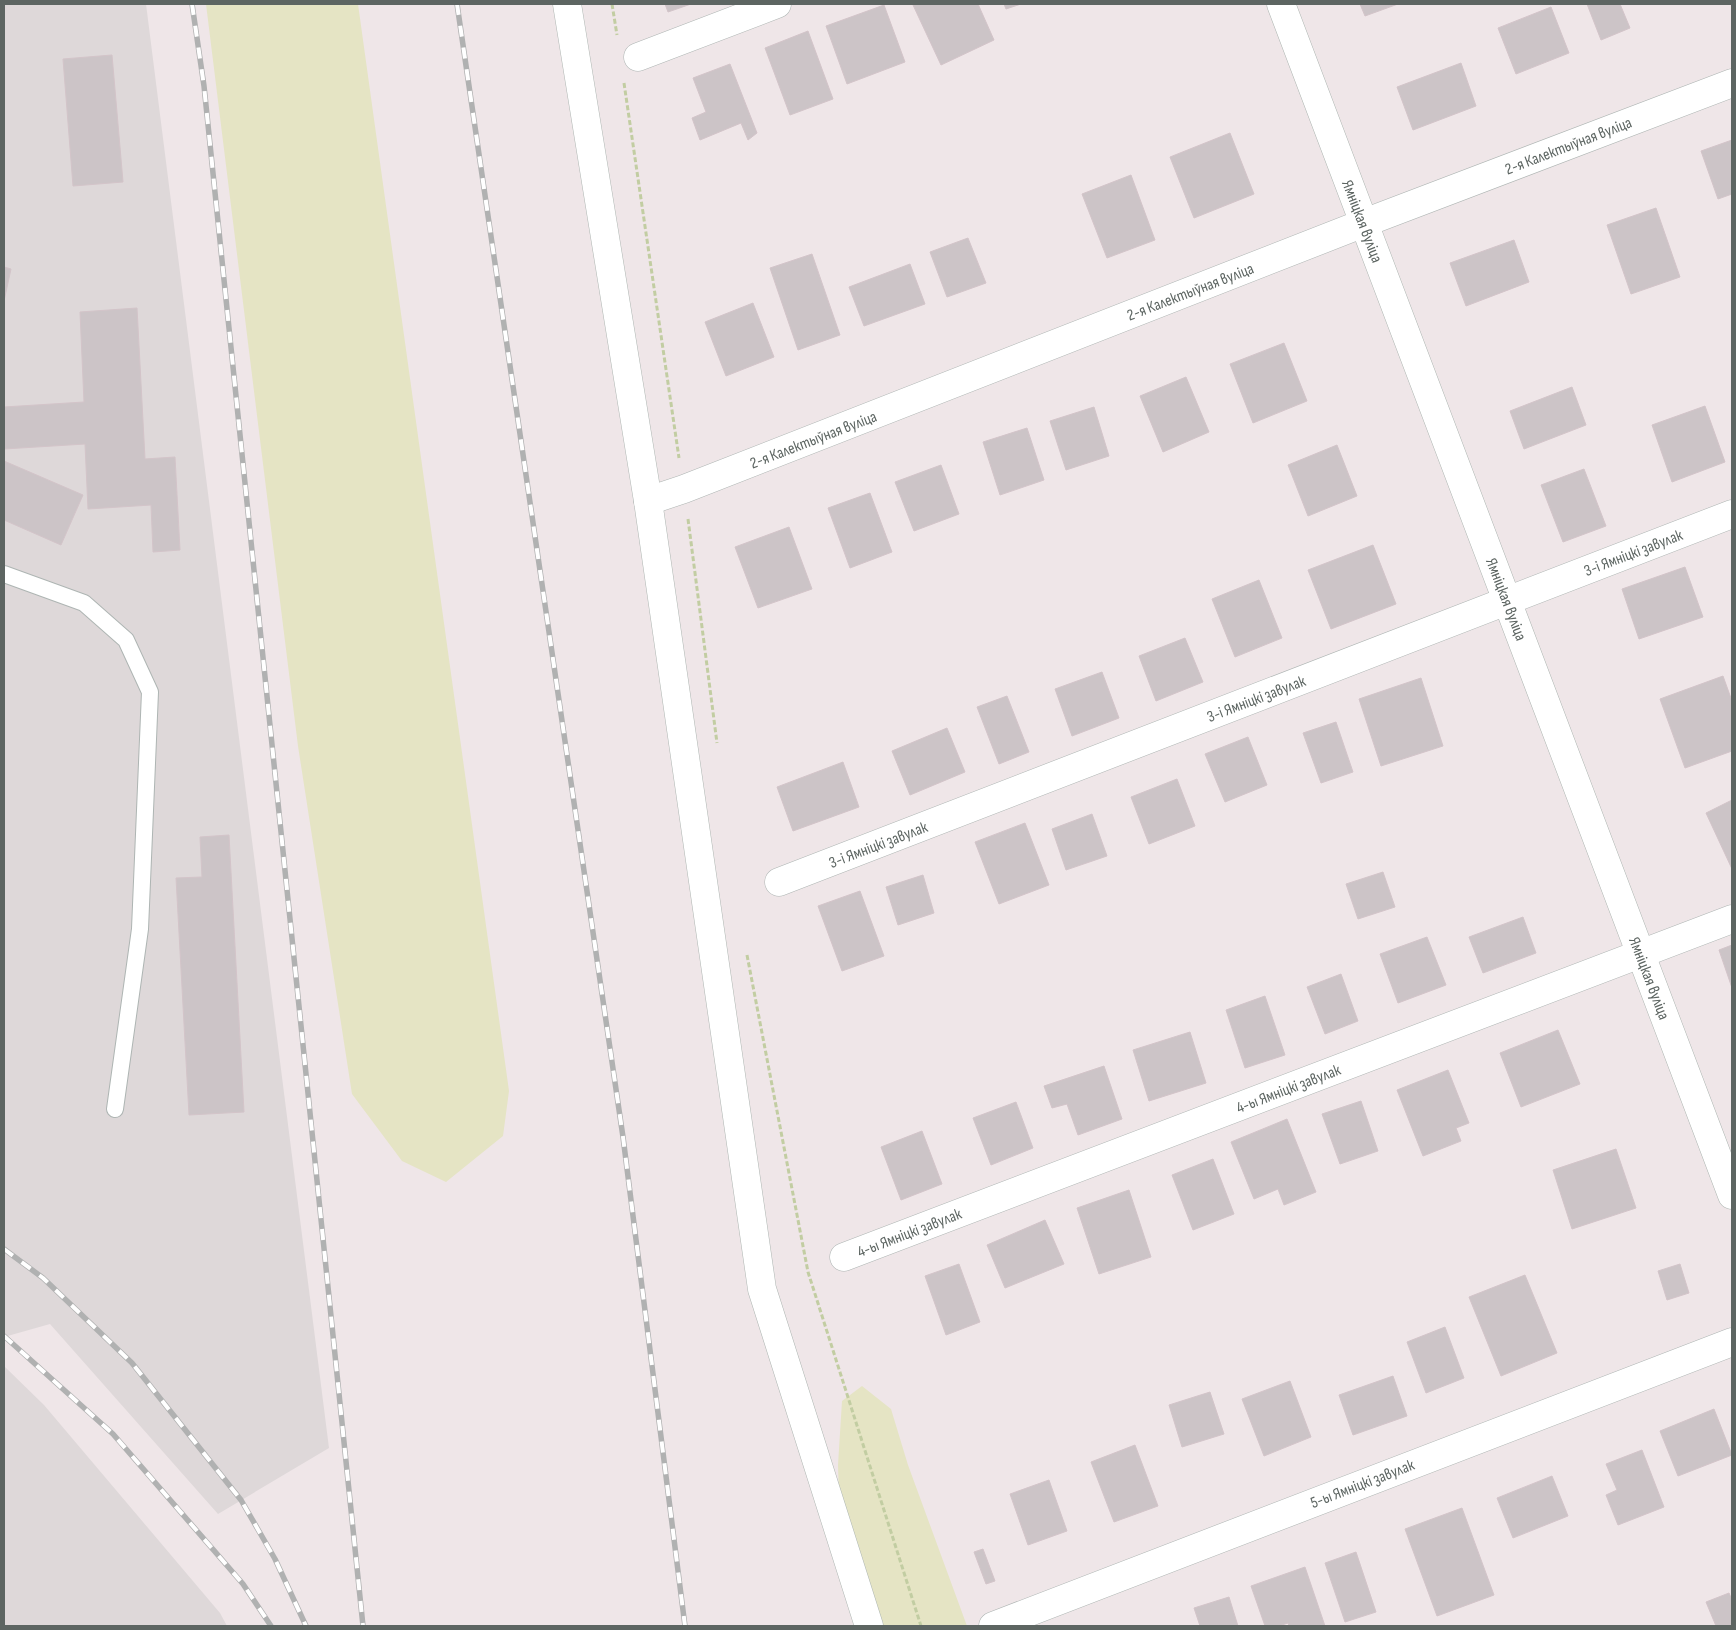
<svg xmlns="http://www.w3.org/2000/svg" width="1736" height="1630" font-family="'Sofia Sans Condensed',sans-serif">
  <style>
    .industrial { fill: #ded8d9 }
    .green { fill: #e5e4c4 }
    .building { fill: #ccc4c7; stroke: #d3c4c9 }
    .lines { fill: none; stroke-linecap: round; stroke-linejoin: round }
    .service-casing { stroke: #aeb5b3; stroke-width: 18 }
    .minor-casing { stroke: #aeb5b3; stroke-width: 29 }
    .secondary-casing { stroke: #aeb6b2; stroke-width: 29 }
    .path { stroke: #c2cda2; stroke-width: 3; stroke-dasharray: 5 2.5; stroke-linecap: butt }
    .service { stroke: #fff; stroke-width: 16 }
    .minor { stroke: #fff; stroke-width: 28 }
    .secondary { stroke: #fff; stroke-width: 28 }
    .rail-casing { stroke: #b0b1b1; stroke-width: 5.5 }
    .rail { stroke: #fff; stroke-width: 4; stroke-dasharray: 11; stroke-linecap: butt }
    .labels { text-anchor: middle; stroke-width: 4; stroke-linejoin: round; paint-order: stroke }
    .street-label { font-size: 16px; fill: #5d6562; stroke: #fff }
  </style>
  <rect width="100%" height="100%" fill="#efe6e8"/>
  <path class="industrial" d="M4,4H146L329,1448L218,1514L50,1324L4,1337Z
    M4,1366L44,1405L220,1613L227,1626H4Z"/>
  <path class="green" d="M206,4H358L509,1091L503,1136L446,1182L402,1161L352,1094L298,746Z
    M862,1386L891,1409L908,1465L967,1626H871L841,1557L838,1465L842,1401Z"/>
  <path class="building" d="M665,4H691L668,12Z
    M916,4H978L994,40L941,65L913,5Z
    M1004,4H1021L1006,9Z
    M1360,4H1398L1365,16Z
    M1587,4H1620L1630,28L1601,40Z
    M884,5L905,62L847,84L826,26Z
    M1551,7L1569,53L1516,74L1498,28Z
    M808,31L833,99L790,115L765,48Z
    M112,55L123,182L73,186L63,59Z
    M1461,63L1476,106L1413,130L1397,87Z
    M730,64L757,133L748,140L741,123L700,140L692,118L706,112L693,78Z
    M1230,133L1254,194L1194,218L1170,157Z
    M1732,140V194L1718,199L1701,151Z
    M1131,175L1155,240L1107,258L1082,194Z
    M1656,208L1680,277L1631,294L1607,225Z
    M968,238L986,283L947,297L930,252Z
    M1514,240L1529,282L1466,306L1450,263Z
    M812,254L840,335L798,350L770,268Z
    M910,264L925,304L864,326L849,287Z
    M4,267L11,269L4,301Z
    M753,303L774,357L726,376L705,322Z
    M137,308L145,459L175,457L180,550L153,552L151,505L88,509L85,444L4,449V407L84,402L80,312Z
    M1284,343L1307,401L1253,423L1230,364Z
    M1186,377L1209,432L1163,452L1140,396Z
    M1572,387L1586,425L1524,449L1510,411Z
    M1705,406L1725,462L1672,482L1652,425Z
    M1094,407L1109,456L1066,470L1050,421Z
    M1027,428L1044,480L1000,495L983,442Z
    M1337,445L1357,496L1308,516L1288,465Z
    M4,461L83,495L61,545L4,520Z
    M941,465L959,514L914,531L895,482Z
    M1584,469L1606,526L1563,542L1541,485Z
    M870,493L892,552L850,568L828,508Z
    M789,527L812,589L758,608L735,547Z
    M1373,545L1396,604L1331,629L1308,570Z
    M1685,567L1703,617L1639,639L1622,589Z
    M1259,580L1282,638L1235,657L1212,599Z
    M1185,638L1203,682L1156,701L1139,656Z
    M1102,672L1119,718L1072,736L1055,689Z
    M1723,676L1732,701V751L1685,768L1660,699Z
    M1421,678L1443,746L1381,766L1359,699Z
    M1007,696L1029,752L999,764L977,707Z
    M1336,722L1353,772L1321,783L1303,733Z
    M947,728L965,772L910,795L892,751Z
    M1248,737L1267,785L1225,802L1205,754Z
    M843,762L859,807L793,831L777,787Z
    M1177,779L1195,826L1149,844L1131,797Z
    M1732,800V869L1706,813Z
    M1092,814L1107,856L1066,870L1052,829Z
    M1025,823L1049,885L999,904L975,842Z
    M229,835L244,1112L189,1115L176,878L202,877L200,837Z
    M1383,872L1395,907L1358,919L1346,884Z
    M923,875L934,913L898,925L886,887Z
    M860,891L884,956L842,971L818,906Z
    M1523,917L1536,953L1483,973L1469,937Z
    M1427,937L1446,985L1398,1003L1380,954Z
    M1732,945V988L1719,950Z
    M1341,974L1358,1021L1325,1034L1307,987Z
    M1265,996L1285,1055L1245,1068L1226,1010Z
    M1558,1030L1580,1084L1521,1107L1500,1053Z
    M1190,1032L1206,1083L1149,1101L1133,1050Z
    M1104,1066L1122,1119L1078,1135L1067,1104L1052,1108L1044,1086Z
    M1448,1070L1469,1123L1456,1128L1461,1141L1423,1156L1397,1090Z
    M1361,1101L1378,1151L1340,1164L1322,1114Z
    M1016,1102L1033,1148L991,1165L973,1118Z
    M1287,1119L1316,1192L1284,1205L1278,1189L1254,1199L1231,1142Z
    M922,1131L942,1184L901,1200L881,1147Z
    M1616,1149L1636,1208L1572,1229L1553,1170Z
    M1213,1159L1234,1214L1193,1230L1172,1175Z
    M1129,1190L1151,1257L1099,1274L1077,1208Z
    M1045,1220L1064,1264L1005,1288L987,1245Z
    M959,1264L980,1322L946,1335L925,1276Z
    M1680,1264L1689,1293L1667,1300L1658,1271Z
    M1525,1275L1557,1353L1501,1376L1469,1297Z
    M1445,1327L1464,1378L1426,1393L1407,1342Z
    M1393,1376L1407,1416L1353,1435L1339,1395Z
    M1290,1381L1311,1437L1264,1456L1242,1399Z
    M1210,1392L1224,1434L1182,1447L1169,1405Z
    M1714,1409L1732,1455L1678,1476L1660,1431Z
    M1135,1445L1158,1506L1114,1522L1091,1462Z
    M1642,1450L1664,1507L1618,1525L1606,1495L1617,1490L1606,1464Z
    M1552,1476L1568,1516L1513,1538L1497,1498Z
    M1049,1480L1067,1531L1028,1545L1010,1494Z
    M1462,1508L1494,1595L1437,1616L1405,1529Z
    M983,1549L995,1581L986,1584L974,1552Z
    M1356,1552L1376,1612L1345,1622L1325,1563Z
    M1305,1567L1325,1626H1289L1288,1623L1279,1626H1265L1251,1586Z
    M1729,1593L1732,1600V1625L1716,1626L1706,1602Z
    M1229,1597L1238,1626H1200L1194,1608Z"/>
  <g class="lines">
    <defs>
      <path id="service" d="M4,574L84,603L126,640L150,692L140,929L115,1109"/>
      <path id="minor" d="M638,57L777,4
        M648,501L684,489L1364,223L1732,83
        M779,882L1732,514
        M844,1257L1732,919
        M993,1626L1732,1342"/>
      <path id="secondary" d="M567,4L648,501L762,1289L869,1626
        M1281,4L1732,1195"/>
    </defs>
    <use href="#service" class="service-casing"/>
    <use href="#minor" class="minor-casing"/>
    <use href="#secondary" class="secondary-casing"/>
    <path class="path" d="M612,4L617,35
      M624,83L679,458
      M688,519L717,743
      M747,955L808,1272L921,1626"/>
    <use href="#service" class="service"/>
    <use href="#minor" class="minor"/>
    <use href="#secondary" class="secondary"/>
    <defs>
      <path id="rail" d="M192,4L204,86L363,1626
        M457,4L623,1137L685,1626
        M4,1249L43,1278L132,1363L241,1500L275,1559L306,1626
        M4,1336L113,1434L243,1584L271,1626"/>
    </defs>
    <use href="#rail" class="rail-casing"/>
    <use href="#rail" class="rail"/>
  </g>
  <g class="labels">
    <g class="street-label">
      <text transform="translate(1568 145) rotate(-21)" y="6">2-я Калектыўная вуліца</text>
      <text transform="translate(1363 221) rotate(69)" y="6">Ямніцкая вуліца</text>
      <text transform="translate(1190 291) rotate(-21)" y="6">2-я Калектыўная вуліца</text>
      <text transform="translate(813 439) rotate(-21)" y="6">2-я Калектыўная вуліца</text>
      <text transform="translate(1633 552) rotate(-21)" y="6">3-і Ямніцкі завулак</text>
      <text transform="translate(1507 599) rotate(69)" y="6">Ямніцкая вуліца</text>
      <text transform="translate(1256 698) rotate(-21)" y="6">3-і Ямніцкі завулак</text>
      <text transform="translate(878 844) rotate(-21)" y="6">3-і Ямніцкі завулак</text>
      <text transform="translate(1650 978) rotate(69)" y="6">Ямніцкая вуліца</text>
      <text transform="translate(1288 1088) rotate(-21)" y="6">4-ы Ямніцкі завулак</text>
      <text transform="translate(909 1232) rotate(-21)" y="6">4-ы Ямніцкі завулак</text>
      <text transform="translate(1362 1483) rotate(-21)" y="6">5-ы Ямніцкі завулак</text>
    </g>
  </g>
  <rect width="1736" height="1630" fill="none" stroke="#5d6562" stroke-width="10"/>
</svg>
